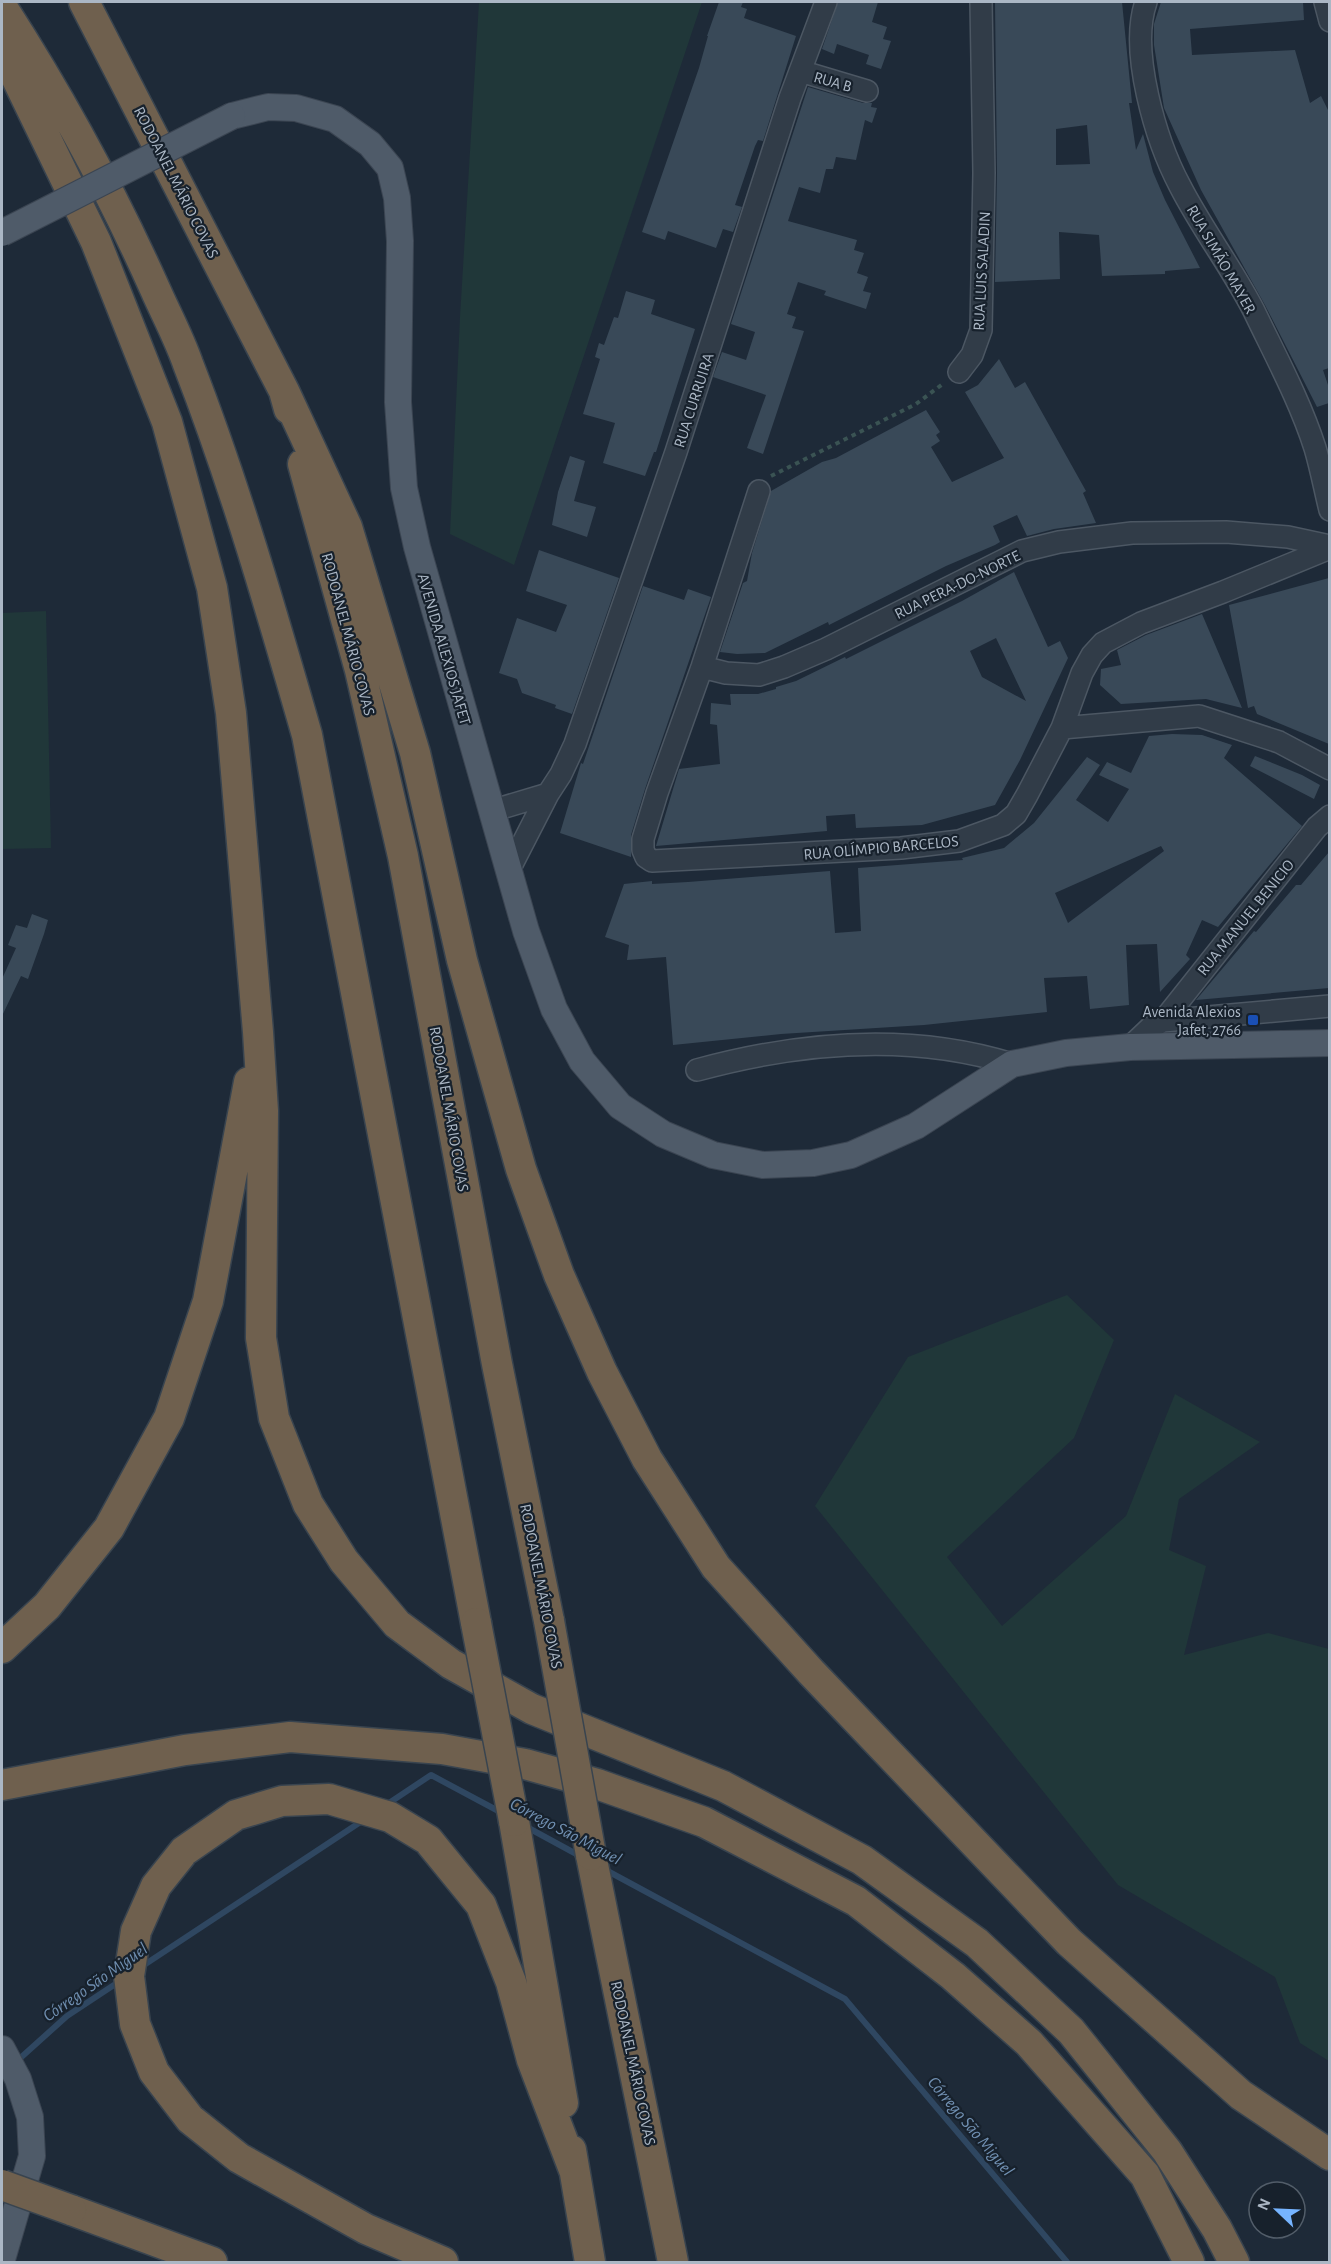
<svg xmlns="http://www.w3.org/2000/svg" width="1331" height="2264" font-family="'Alegreya Sans',sans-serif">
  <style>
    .green { fill: #203739 }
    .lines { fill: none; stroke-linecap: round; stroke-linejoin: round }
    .stream { stroke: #2f4761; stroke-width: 6 }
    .building { fill: #394958; fill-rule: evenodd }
    .minor-casing { stroke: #4c5763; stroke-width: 24 }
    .major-casing { stroke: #3b4552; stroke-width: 28 }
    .highway-casing { stroke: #39444f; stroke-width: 33 }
    .path { stroke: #3a5353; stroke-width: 4; stroke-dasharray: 4.5 4.5; stroke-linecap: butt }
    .minor { stroke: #313c48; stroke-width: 21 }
    .major { stroke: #4f5b69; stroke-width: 26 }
    .highway { stroke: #6f604e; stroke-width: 30 }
    .major-bridge-casing { stroke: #3b4552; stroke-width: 28; stroke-linecap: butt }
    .highway-bridge-casing { stroke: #39444f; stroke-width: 33; stroke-linecap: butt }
    .major-bridge { stroke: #4f5b69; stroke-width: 26 }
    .highway-bridge { stroke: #6f604e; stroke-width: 30 }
    .transit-dot { fill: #1a4fb4; stroke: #17212c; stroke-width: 2 }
    .labels { text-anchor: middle; stroke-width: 4.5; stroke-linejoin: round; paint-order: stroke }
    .street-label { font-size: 16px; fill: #abb7c5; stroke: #17212c }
    .poi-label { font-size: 16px; fill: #abb7c5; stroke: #17212c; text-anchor: end }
    .water-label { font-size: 18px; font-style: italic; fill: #708fb1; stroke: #17212c }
  </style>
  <rect width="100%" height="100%" fill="#1e2a38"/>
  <path class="green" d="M479,2H702L514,565L450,534L460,317Z
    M46,611L51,848L2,849V613Z
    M1067,1295L1114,1340L1074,1438L947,1557L1002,1626L1126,1516L1175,1394L1260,1442L1179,1499L1169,1550L1206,1566L1184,1655L1268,1633L1329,1649V2061L1300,2043L1275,1977L1118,1885L815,1506L908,1357Z"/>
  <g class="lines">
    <path class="stream" d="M386,1805L431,1775L504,1814
      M523,1825L580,1856
      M602,1868L845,1999L1067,2262
      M141,1967L365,1819
      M17,2061L67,2016L120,1981"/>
  </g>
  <path class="building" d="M719,2H743L741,7L747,9L744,18L796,36L763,141L758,140L755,146L735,205L742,207L733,232L723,229L716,248L668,231L665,240L642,232L699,68L708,36H707Z
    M838,2H878L872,22L887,27L883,39L891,41L881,69L866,64L869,55L837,44L834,54L822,49Z
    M995,2H1122L1132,103H1129L1136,150L1143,134L1153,172L1165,200L1200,268L1165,271V274L1102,276L1099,235L1059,232L1060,279L995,282L997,173ZM1087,125L1090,164L1056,165V129Z
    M1161,2H1303L1304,20L1190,29L1192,55L1295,50L1310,103L1321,96L1329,112V368L1323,370L1329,388V403L1317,407L1265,305L1201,190L1164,108L1154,45V24Z
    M808,87L863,103H872L871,107L877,108L872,123L865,120L856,160L836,157L833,169H826L820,193L799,187L788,221L857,240L854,250L864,253L857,273L868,277L863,291L871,293L866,309L824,295L826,291L798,282L787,314L796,317L792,328L804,331L763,454L747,448L766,395L713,377L722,352L746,360L755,332L731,324Z
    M626,291L655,300L651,314L695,329L656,452H654L645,476L603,463L615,423L583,414L600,359L595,357L599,343L604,345L614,317L618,318Z
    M999,359L1015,388L1025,382L1086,491L1083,493L1096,523L1054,529L1027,536L1017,515L993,526L1000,542L995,545L946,566L829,625L828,622L765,653L737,654L720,652L743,583L747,581L752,553L771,491L822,462L836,458L926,410L940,432L936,435L940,441L931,447L952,482L1004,458L965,392L978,385Z
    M570,456L585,461L574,501L596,507L587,537L552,525L558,492Z
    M539,550L619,578L572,714L555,708L556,705L522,693L517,679L499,673L517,618L556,632L567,605L526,591Z
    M1014,572L1048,647L1060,641L1068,658L1020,760L995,805L922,825L856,828L855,814L826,816L827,831L656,846L679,769L720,764L717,725L710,724L711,703L731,705L730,694H758L776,689V687L796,681L845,657L846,659L962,601ZM996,638L1026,701L982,677L970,651Z
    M1329,578V744L1257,714L1254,706L1248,708L1229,605Z
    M643,586L684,600L688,589L711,597L645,789L631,835V857L560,833L581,763L583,764Z
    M1202,614L1242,708L1206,699L1121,704L1100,685L1101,669L1121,665L1117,650L1146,635Z
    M1172,734L1202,735L1232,745L1224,758L1302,826L1218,927L1202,920L1186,955L1190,959L1160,992L1157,944L1126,945L1129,1005L1090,1009L1087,976L1044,978L1047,1012L924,1025L781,1034L673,1045L666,957L627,960L629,945L605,937L624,884L652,881V884L688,882L830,871L835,933L861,931L858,868L963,860L962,858L1004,848L1034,823L1087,757L1100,765L1076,800L1108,822L1129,789L1099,775L1107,762L1131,773L1149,736ZM1161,846L1164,851L1068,923L1055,893Z
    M1255,756L1302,775L1320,785L1314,799L1250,766Z
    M1329,852V988L1196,1000L1254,931L1256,932L1296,885H1301Z
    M32,914L48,920L44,934L28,979L21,976L2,1016V979L16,948L8,945L16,925L27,928Z"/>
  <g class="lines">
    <defs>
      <path id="minor" d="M1146,2C1129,51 1156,141 1180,186C1202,229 1232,268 1254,311C1275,355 1300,401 1315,448C1321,468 1325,490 1330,510
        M1325,2L1330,21
        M800,71L867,91
        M959,372L972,355L981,330L984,173L981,2
        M759,491L702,667L657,793L643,839V850L646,857L652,861L901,848L959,841L1003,825L1016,814L1027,795L1062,728L1082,673L1092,655L1103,643L1141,623L1223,592L1330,548
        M702,667L726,673L759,675L784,667L826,649L1022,551L1059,542L1132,533L1226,532L1288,537L1330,546
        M1062,728L1199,716L1279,742L1330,769
        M491,811L548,794
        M509,870L548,794L561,774L575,744L676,452L790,98L826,2
        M1163,1021L1317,827L1330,816
        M1130,1047L1150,1028L1163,1021L1330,1006
        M697,1070C800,1042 909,1032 1012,1064"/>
      <path id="major" d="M232,116L268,107L296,108L335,119L370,144L390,168L397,198L400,241L398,402L404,488L417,547L526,931L554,1009L582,1061L620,1106L663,1134L713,1155L763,1165L813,1163L851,1155L916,1126L1012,1064L1066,1053L1130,1047L1330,1043
        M2,2049L18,2079L30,2117L32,2156L2,2259"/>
      <path id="highway" d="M84,2L284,391L289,409
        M2,7C60,97 111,191 155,289C166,314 179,338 188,364C235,485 271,610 307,735L476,1623
        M2,48L96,242L167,422L212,588L231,713L258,1032L263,1111L261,1338L274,1418L308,1504L344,1561L397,1624L451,1664L532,1709L723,1786L862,1860L977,1943L1071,2031L1167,2151L1217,2229L1234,2262
        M284,391L347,527L415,753L462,960L521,1169L559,1275L602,1372L647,1459L716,1567L811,1672L1069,1942L1241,2095L1330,2155
        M303,464L360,670L403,856L497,1364L549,1621
        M2,1648L47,1606L109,1528L169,1418L208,1301L249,1082
        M2,1785L185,1750L290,1737L442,1749L525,1764L597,1784L704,1822L856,1901L953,1976L1029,2043L1145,2175L1189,2262
        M514,1821L563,2103
        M591,1855L673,2262
        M571,2150L590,2262
        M71,2210L212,2262
        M443,2262L366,2229L239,2158L190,2119L154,2072L135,2024L129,1976L136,1931L156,1886L184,1851L236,1815L282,1801L329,1799L390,1817L428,1840L481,1905L511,1982L532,2060L574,2170"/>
    </defs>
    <use href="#minor" class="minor-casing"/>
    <use href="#major" class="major-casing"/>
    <use href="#highway" class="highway-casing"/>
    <path class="path" d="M771,476L916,404L944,383"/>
    <use href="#minor" class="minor"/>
    <use href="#major" class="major"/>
    <use href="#highway" class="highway"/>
    <defs>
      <path id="major-bridge" d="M2,233L232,116"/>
      <path id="highway-bridge" d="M549,1621L591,1855
        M476,1623L514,1821
        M2,2185L71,2210"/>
    </defs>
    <use href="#major-bridge" class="major-bridge-casing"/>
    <use href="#highway-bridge" class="highway-bridge-casing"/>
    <use href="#major-bridge" class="major-bridge"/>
    <use href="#highway-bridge" class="highway-bridge"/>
  </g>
  <rect class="transit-dot" x="1247" y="1014" width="12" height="12" rx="3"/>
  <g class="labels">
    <g class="street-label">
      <text transform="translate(833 81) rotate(16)" y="6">RUA B</text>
      <text transform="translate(177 182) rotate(63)" y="6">RODOANEL MÁRIO COVAS</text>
      <text transform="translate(1222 259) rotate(60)" y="6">RUA SIMÃO MAYER</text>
      <text transform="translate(981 271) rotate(-87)" y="6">RUA LUIS SALADIN</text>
      <text transform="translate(693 400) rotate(-72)" y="6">RUA CURRUIRA</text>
      <text transform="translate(957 584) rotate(-26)" y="6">RUA PERA-DO-NORTE</text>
      <text transform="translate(349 634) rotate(75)" y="6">RODOANEL MÁRIO COVAS</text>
      <text transform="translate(445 649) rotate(74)" y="6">AVENIDA ALEXIOS JAFET</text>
      <text transform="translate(881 847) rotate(-5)" y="6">RUA OLÍMPIO BARCELOS</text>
      <text transform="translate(1245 917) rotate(-51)" y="6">RUA MANUEL BENICIO</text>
      <text transform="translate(450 1109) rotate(80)" y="6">RODOANEL MÁRIO COVAS</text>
      <text transform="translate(542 1586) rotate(79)" y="6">RODOANEL MÁRIO COVAS</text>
      <text transform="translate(634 2063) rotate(78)" y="6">RODOANEL MÁRIO COVAS</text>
    </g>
    <g class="poi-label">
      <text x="1241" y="1017">Avenida Alexios<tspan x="1241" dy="18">Jafet, 2766</tspan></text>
    </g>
    <g class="water-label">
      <text transform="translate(566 1831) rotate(28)" y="6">Córrego São Miguel</text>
      <text transform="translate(95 1982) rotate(-35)" y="6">Córrego São Miguel</text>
      <text transform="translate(971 2126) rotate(50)" y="6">Córrego São Miguel</text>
    </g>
  </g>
  <rect width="1331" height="2264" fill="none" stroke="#abb7c5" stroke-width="6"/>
  <g transform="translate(1277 2210) rotate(293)"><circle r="28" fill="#17212c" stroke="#525d69" stroke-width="1.5"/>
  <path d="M0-4.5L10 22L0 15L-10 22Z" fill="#76b4ff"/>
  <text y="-9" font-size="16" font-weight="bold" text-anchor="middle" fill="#abb7c5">N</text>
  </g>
</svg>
